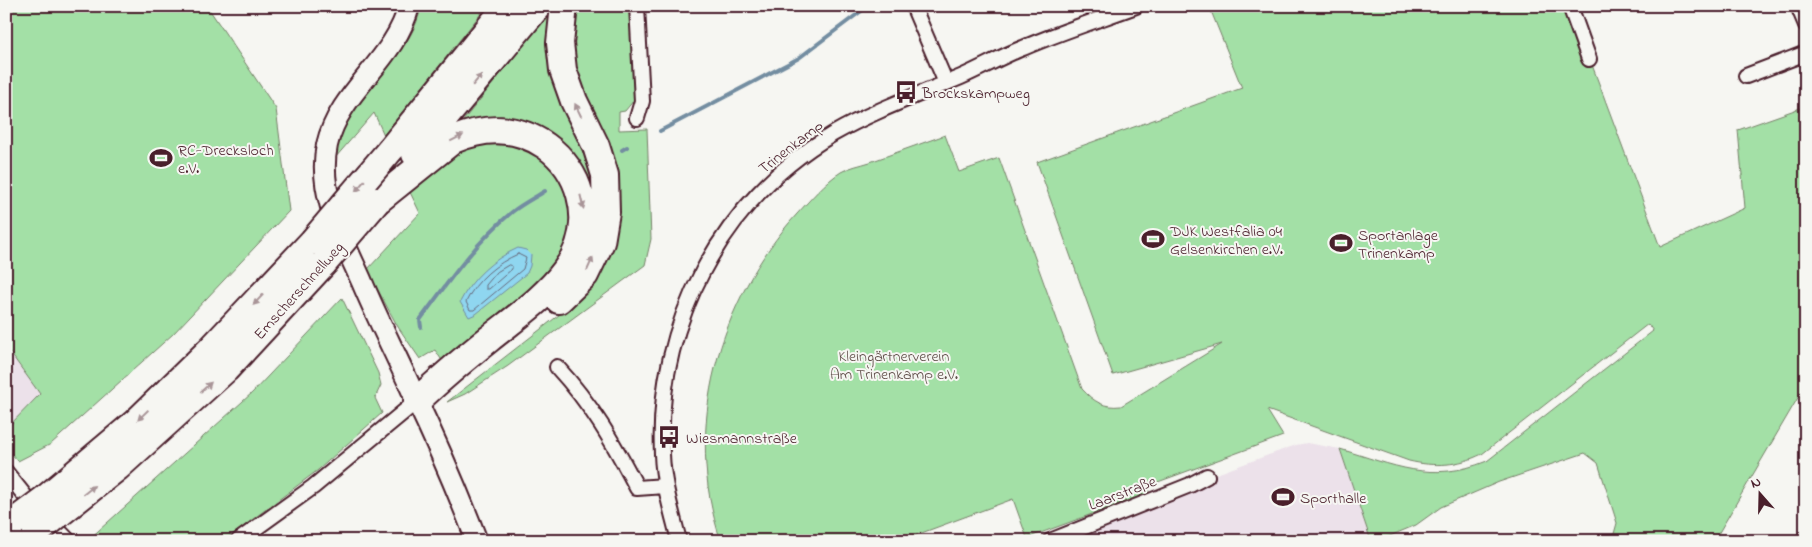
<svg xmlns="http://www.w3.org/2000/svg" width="1812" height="547" font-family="'Indie Flower',sans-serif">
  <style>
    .built { fill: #ece1ea }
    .green { fill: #a3e0a6; stroke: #768068 }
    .water { fill: #8fd6f0; stroke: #738da1 }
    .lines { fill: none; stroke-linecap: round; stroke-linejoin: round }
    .shore { stroke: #66687a; stroke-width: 1 }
    .stream { stroke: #738da1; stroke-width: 4 }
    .street-casing { stroke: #4a1f2b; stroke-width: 18 }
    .secondary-casing { stroke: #4a1f2b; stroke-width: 24 }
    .highway-casing { stroke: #4a1f2b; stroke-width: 30 }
    .street { stroke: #f6f6f2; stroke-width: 14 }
    .secondary { stroke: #f6f6f2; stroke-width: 20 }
    .highway { stroke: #f6f6f2; stroke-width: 26 }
    .highway-bridge-casing { stroke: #4a1f2b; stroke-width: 30; stroke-linecap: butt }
    .highway-bridge { stroke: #f6f6f2; stroke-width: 26 }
    .oneway { fill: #a99598 }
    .labels { text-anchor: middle; stroke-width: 4; stroke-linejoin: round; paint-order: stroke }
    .poi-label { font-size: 16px; fill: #4a1f2b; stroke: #f6f6f2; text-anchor: start }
    .street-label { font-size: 16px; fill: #4a1f2b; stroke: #f6f6f2 }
    .park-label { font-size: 16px; fill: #604f4a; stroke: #f6f6f2 }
  </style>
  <rect width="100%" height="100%" fill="#f6f6f2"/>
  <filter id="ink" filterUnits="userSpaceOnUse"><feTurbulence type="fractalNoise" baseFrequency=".02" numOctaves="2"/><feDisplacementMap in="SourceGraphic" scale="10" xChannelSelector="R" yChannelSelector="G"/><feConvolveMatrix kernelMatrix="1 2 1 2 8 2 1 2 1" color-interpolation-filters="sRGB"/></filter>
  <g filter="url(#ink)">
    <path class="built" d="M6,348L41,394L6,429Z
      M1307,443L1340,449L1371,541H1061L1211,476L1296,445Z"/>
    <path class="green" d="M6,6H40L48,9L90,11L123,6H207L276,109L289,211L173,334L51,444L18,461L6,448V429L40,394L6,347Z
      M421,6H487L384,135L374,113L335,158C338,141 342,126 351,111C373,76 414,49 421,6Z
      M555,6L597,176L579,264L562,152L454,132Z
      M575,6H630L634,100L625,111L619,112V130L647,129L651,239L645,265L508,366L465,394L447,402L568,308L608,250L571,55Z
      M1209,6H1570L1660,247L1745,208L1738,130L1806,106V384L1714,541H1612L1617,523L1598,463L1585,453L1499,482L1441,507L1416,525L1378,541H1371L1340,449C1394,465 1431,484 1487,461L1653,331L1648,324L1482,454C1458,466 1434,467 1409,461L1267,410L1283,436L1147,486L1149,493L1027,538L1013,499L900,541H721C682,428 719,300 797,214C810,200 825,182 841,172C849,167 861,165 870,162C895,153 920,144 945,135L959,172L999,158L1082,389C1094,402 1104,408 1121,406L1222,344L1113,375L1037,162L1242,88Z
      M483,136L533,146L574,197L563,264L443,362L435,350L420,359L398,327L367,270L420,213L408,188L433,161Z
      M342,298L378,373L381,385L375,398L382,413L318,470L224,541L88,540L252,393Z"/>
    <path class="water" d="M518,248L526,250L531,255L530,266L527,273L476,314L469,317L460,302C472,278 493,259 518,248Z"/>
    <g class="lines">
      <path class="shore" d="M518,254L526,258L523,269L474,310H470L466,302C476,280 497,263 518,254Z
        M509,265L512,266V269L489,289H486V285L497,272Z"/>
      <path class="stream" d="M660,131L799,58L868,6
        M622,150L627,147
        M421,327L420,320C448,282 475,243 512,212C522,204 534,198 545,191"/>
      <defs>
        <path id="street" d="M913,6L946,83
          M1570,6L1589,59
          M1798,6L1806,25
          M1746,76L1806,53
          M637,118L642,101L637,6
          M557,367C592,405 613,442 637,488L665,486
          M6,472L25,496L69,541
          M238,541L313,487L417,401
          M679,541C672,512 663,484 662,454C656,325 721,200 833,134C873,111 918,95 961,77C982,68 1002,56 1023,48C1060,32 1098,20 1136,6
          M1050,541L1190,485L1207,476"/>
        <path id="secondary" d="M409,6C395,61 339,91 327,145C317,193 343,239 362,282C378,320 397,357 414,395C437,443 458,492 477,541"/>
        <path id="highway" d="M391,149L507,6
          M415,154L538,6
          M377,201L453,140C485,126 517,126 546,146C563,158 575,176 580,195C599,263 535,302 489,339C464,359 440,379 417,401
          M559,300L585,275L601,242L606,212L605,175L596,146L574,101L563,70L560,43L564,6
          M46,498L135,423L212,348L313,241
          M59,514L118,467L226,369L324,263"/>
      </defs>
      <use href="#street" class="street-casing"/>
      <use href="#secondary" class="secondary-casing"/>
      <use href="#highway" class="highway-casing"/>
      <use href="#street" class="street"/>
      <use href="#secondary" class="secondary"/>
      <use href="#highway" class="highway"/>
      <defs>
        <path id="highway-bridge" d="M313,241L391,149
          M324,263L377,201
          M14,522L46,498
          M36,533L59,514"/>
      </defs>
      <use href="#highway-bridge" class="highway-bridge-casing"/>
      <use href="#highway-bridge" class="highway-bridge"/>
    </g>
    <defs><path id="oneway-solid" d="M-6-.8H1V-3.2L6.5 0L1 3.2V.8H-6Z" transform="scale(1.25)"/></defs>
    <g class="oneway">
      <use href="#oneway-solid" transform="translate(477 80) rotate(-50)"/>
      <use href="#oneway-solid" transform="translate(578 110) rotate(-116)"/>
      <use href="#oneway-solid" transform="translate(457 138) rotate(-26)"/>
      <use href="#oneway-solid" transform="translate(360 186) rotate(130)"/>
      <use href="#oneway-solid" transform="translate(582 202) rotate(77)"/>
      <use href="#oneway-solid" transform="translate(590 264) rotate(-66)"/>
      <use href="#oneway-solid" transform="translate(258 300) rotate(133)"/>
      <use href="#oneway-solid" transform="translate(206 387) rotate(-42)"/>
      <use href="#oneway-solid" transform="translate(143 415) rotate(136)"/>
      <use href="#oneway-solid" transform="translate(89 490) rotate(-39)"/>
    </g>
  </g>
  <defs>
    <symbol id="bus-bare" viewBox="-9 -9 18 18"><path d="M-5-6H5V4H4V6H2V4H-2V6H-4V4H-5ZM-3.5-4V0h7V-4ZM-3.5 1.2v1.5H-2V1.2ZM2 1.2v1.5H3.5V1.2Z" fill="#4a1f2b" stroke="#f6f6f2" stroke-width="2.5" paint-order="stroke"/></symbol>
    <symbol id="stadium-bare" viewBox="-9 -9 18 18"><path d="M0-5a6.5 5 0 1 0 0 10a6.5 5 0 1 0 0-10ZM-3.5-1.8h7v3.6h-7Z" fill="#4a1f2b" stroke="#f6f6f2" stroke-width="2.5" paint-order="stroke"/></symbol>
  </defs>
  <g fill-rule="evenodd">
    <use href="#bus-bare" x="890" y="76" width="32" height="32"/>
    <use href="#stadium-bare" x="145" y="142" width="32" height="32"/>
    <use href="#stadium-bare" x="1137" y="223" width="32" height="32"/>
    <use href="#stadium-bare" x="1325" y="227" width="32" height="32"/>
    <use href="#bus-bare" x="653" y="421" width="32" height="32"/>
    <use href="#stadium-bare" x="1267" y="481" width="32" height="32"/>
  </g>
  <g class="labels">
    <g class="poi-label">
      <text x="922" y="98">Brockskampweg</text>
      <text x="178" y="155">RC-Drecksloch<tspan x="178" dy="18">e.V.</tspan></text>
      <text x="1170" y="236">DJK Westfalia 04<tspan x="1170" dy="18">Gelsenkirchen e.V.</tspan></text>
      <text x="1358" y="240">Sportanlage<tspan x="1358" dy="18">Trinenkamp</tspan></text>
      <text x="686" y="443">Wiesmannstraße</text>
      <text x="1300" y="503">Sporthalle</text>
    </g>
    <g class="street-label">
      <text transform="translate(790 146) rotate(-38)" y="6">Trinenkamp</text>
      <text transform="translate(298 290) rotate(-48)" y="6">Emscherschnellweg</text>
      <text transform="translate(1122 492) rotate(-21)" y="6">Laarstraße</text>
    </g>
    <g class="park-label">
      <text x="894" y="361">Kleingärtnerverein<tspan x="894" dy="18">Am Trinenkamp e.V.</tspan></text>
    </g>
  </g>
  <rect width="1812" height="547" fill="none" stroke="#f6f6f2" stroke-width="25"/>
  <rect x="12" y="12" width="1787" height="522" fill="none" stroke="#4a1f2b" stroke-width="2" filter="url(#ink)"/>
  <g transform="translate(1760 494) rotate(340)" stroke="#f6f6f2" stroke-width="4" paint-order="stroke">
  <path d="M0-4L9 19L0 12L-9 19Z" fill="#4a1f2b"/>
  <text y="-8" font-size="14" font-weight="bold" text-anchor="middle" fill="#4a1f2b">N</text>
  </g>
</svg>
